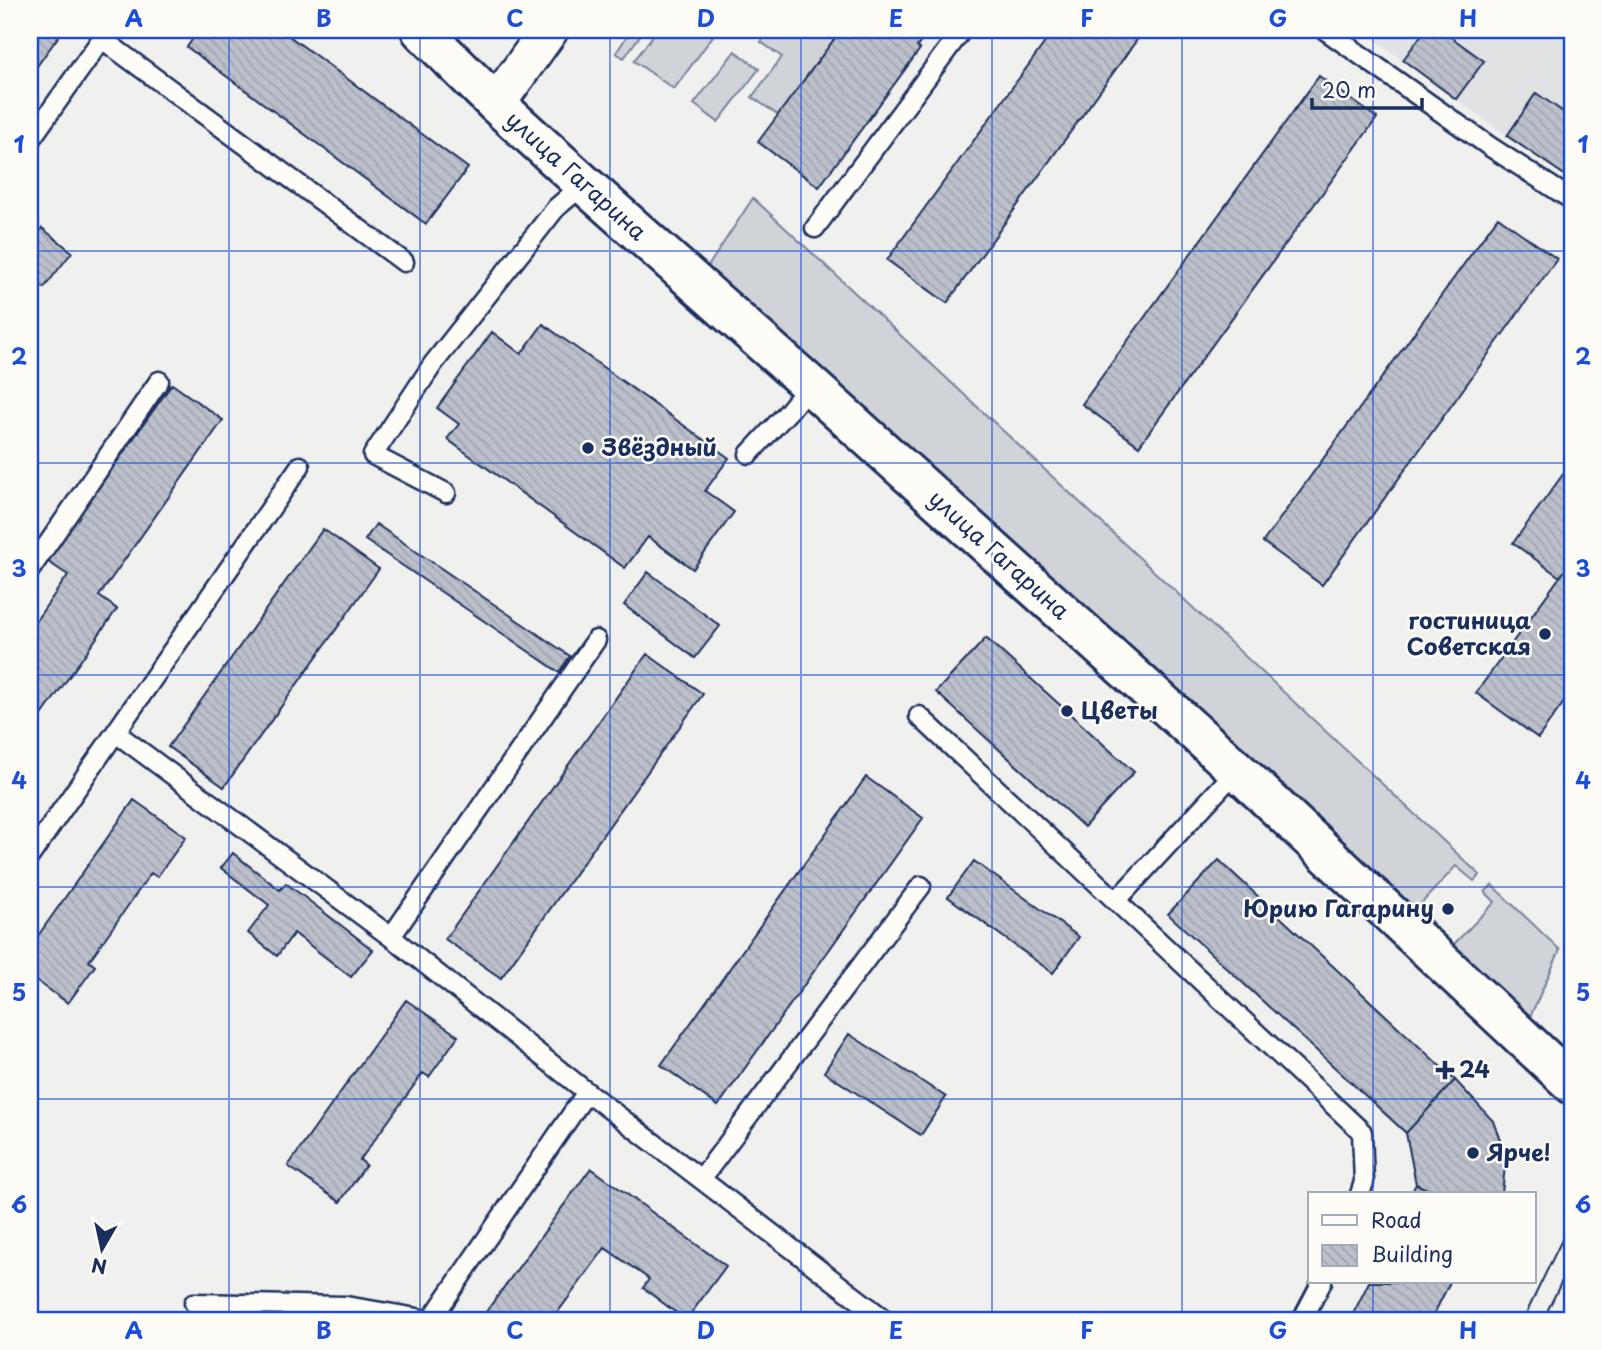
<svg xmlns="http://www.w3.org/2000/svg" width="1602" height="1350" font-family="'Playpen Sans',sans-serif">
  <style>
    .built { fill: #e0e2e3 }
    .grass { fill: #d0d3d8; stroke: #76819b; stroke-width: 2 }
    .building { fill: url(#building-back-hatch); stroke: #1b2f5e; stroke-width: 2 }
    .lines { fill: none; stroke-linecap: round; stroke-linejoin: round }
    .lane-casing { stroke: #1b2f5e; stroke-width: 23 }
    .street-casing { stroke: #1b2f5e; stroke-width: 42 }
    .secondary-casing { stroke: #1b2f5e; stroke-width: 44 }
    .lane { stroke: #fdfcf7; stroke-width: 18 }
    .street { stroke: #fdfcf7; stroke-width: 37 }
    .secondary { stroke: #fdfcf7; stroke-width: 38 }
    .tram { stroke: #1b2f5e; stroke-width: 2 }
    .grid { fill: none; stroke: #1d4ed8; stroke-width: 2; stroke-opacity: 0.55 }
    .poi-dot { fill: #1b2f5e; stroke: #fdfcf7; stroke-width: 2.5 }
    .labels { text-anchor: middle; stroke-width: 5; stroke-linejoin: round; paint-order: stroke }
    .street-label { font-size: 23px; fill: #1b2f5e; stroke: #fdfcf7 }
    .poi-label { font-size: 23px; font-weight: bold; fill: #1b2f5e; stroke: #fdfcf7; text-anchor: start }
    .neatline { fill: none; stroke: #1d4ed8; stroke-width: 2.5 }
    .grid-label { font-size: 23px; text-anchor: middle; font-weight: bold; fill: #1d4ed8 }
  </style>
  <defs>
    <pattern id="building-back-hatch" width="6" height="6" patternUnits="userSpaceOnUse" patternTransform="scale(1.75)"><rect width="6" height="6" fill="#bbc0ca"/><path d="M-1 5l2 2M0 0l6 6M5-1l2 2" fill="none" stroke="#a0a5b0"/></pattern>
  </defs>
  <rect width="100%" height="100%" fill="#f0f0ee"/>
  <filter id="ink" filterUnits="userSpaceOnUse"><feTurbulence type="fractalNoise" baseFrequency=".0143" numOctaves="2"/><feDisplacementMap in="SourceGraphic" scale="14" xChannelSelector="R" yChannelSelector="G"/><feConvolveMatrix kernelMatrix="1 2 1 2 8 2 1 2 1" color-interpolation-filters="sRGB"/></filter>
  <g filter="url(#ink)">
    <path class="built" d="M1361,30H1572V180L1507,136Z"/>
    <path class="grass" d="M625,30H644L624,58L616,53L629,33Z
      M657,30H704L713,36L674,89L634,61Z
      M770,30H841L778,115L752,97L782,57L761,42Z
      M735,51L759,69L718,122L694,104Z
      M753,198L1480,875L1474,881L1456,866L1417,908L1433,923L1425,932L705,271Z
      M1492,885L1560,950L1530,1017L1452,946L1495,902L1485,892Z"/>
    <path class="building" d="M30,30H63L30,76Z
      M199,30H281L468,168L426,224L187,47Z
      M841,30H930L917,47L920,49L819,187L758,142Z
      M1054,30H1144L947,303L887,260Z
      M1425,30H1441L1484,61L1456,99L1403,60Z
      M1319,76L1377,118L1139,446L1082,404Z
      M1536,93L1572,118V180L1507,136Z
      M1498,217L1557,259L1322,585L1263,542Z
      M42,228L72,252L44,288L30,278V243Z
      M543,324L729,458L705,491L734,512L693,569L648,537L625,568L447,439L459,424L437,408L492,332L521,354Z
      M172,384L223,420L99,596L117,609L30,732V629L68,575L47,561Z
      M1572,462V560L1560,577L1513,543Z
      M376,524L570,656L559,672L365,540Z
      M323,529L379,569L224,787L168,747Z
      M1572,560V691L1538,738L1476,693Z
      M648,572L720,626L695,658L624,605Z
      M986,638L1134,772L1084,827L936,692Z
      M647,654L703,694L501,978L445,939Z
      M866,777L923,818L718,1106L661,1065Z
      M134,800L186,837L157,877L151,873L89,961L95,966L68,1003L30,976V947Z
      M233,853L280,890L286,883L373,950L351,977L294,933L277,956L248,933L269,905L221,868Z
      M1219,860L1455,1080L1406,1133L1168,914Z
      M974,861L1079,937L1053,973L948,897Z
      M406,1000L458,1036L429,1077L423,1073L360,1160L366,1165L340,1202L288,1166Z
      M849,1034L946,1097L921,1135L824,1072Z
      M1455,1080L1493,1121L1501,1143L1505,1166L1502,1194H1438L1416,1184L1406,1133Z
      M591,1168L726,1266L686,1320L643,1288L649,1279L605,1248L552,1320H480Z
      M1416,1184L1438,1194H1411Z
      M1369,1282H1450L1431,1320H1350Z"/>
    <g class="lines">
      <defs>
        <path id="lane" d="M1325,30L1489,146L1572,200
          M102,39L404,262
          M30,140L108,30
          M815,228L962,30
          M749,454L788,412L810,385
          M446,493L373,455L433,364L556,208L584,184
          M30,570L159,381
          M919,716L1362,1132L1364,1182L1360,1194
          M116,733L391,937L587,1092L885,1320
          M30,856L300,466
          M1116,901L1237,770
          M391,937L596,640
          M701,1179L921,886
          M194,1303L346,1306L429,1320
          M431,1320L587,1092
          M1302,1320L1322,1282"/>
        <path id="street" d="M496,104L549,30"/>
        <path id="secondary" d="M421,30L496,104L584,184L810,385L1237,770L1572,1084"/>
      </defs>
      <use href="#lane" class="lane-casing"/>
      <use href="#street" class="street-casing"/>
      <use href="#secondary" class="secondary-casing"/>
      <use href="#lane" class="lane"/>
      <use href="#street" class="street"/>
      <use href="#secondary" class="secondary"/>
      <path class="tram" d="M1523,1320L1572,1219
        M1543,1320L1572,1260"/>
    </g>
  </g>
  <path class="grid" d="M229,30V1320M420,30V1320M610,30V1320M801,30V1320M992,30V1320M1182,30V1320M1373,30V1194M30,251H1572M30,463H1572M30,675H1572M30,887H1572M30,1099H1572M1373,1282V1320"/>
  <g class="poi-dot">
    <circle cx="588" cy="448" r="7"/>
    <circle cx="1545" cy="634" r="7"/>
    <circle cx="1067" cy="711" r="7"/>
    <circle cx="1448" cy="909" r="7"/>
    <path d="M1441.5 1059.5h7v7h7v7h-7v7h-7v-7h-7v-7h7z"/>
    <circle cx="1473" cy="1153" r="7"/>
  </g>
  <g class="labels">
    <g class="street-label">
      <text transform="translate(576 176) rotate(42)" y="8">улица Гагарина</text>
      <text transform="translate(999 555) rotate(42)" y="8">улица Гагарина</text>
    </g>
    <g class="poi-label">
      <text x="602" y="456">Звёздный</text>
      <text x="1531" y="629" text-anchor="end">гостиница<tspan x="1531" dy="26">Советская</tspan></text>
      <text x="1081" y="719">Цветы</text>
      <text x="1434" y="917" text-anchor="end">Юрию Гагарину</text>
      <text x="1459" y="1078">24</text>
      <text x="1487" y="1161">Ярче!</text>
    </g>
  </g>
  <rect width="1602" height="1350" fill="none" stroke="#fdfcf7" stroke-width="77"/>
  <rect x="1308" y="1192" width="228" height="91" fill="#fdfcf7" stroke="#a3aaba" stroke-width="2"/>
  <rect x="1322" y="1215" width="35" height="10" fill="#fdfcf7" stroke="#a3aaba" stroke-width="2"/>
  <text x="1371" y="1228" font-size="21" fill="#1b2f5e">Road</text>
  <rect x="1322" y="1245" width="35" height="21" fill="url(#building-back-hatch)" stroke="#a3aaba" stroke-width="2"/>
  <text x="1371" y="1262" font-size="21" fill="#1b2f5e">Building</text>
  <g transform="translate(102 1249) rotate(189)" stroke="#fdfcf7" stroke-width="5" paint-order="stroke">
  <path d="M0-5L12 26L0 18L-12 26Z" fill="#1b2f5e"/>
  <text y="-10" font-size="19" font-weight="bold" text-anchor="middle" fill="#1b2f5e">N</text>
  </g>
  <path d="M1312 98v10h110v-10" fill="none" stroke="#1b2f5e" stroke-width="3.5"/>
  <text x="1322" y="98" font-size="21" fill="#1b2f5e" stroke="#fdfcf7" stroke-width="5" paint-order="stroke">20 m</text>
  <rect x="38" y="38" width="1526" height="1274" class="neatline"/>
  <g class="grid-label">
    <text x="134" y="27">A</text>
    <text x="324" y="27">B</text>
    <text x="515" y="27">C</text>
    <text x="706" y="27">D</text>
    <text x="896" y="27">E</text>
    <text x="1087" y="27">F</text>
    <text x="1278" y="27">G</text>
    <text x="1468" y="27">H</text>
    <text x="19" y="153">1</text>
    <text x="1583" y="153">1</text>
    <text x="19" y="365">2</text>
    <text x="1583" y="365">2</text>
    <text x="19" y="577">3</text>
    <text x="1583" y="577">3</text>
    <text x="19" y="789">4</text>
    <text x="1583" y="789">4</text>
    <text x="19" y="1001">5</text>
    <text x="1583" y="1001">5</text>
    <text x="19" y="1213">6</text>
    <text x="1583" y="1213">6</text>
    <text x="134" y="1339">A</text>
    <text x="324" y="1339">B</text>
    <text x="515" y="1339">C</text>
    <text x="706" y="1339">D</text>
    <text x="896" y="1339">E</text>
    <text x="1087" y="1339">F</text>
    <text x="1278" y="1339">G</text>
    <text x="1468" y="1339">H</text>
  </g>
</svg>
